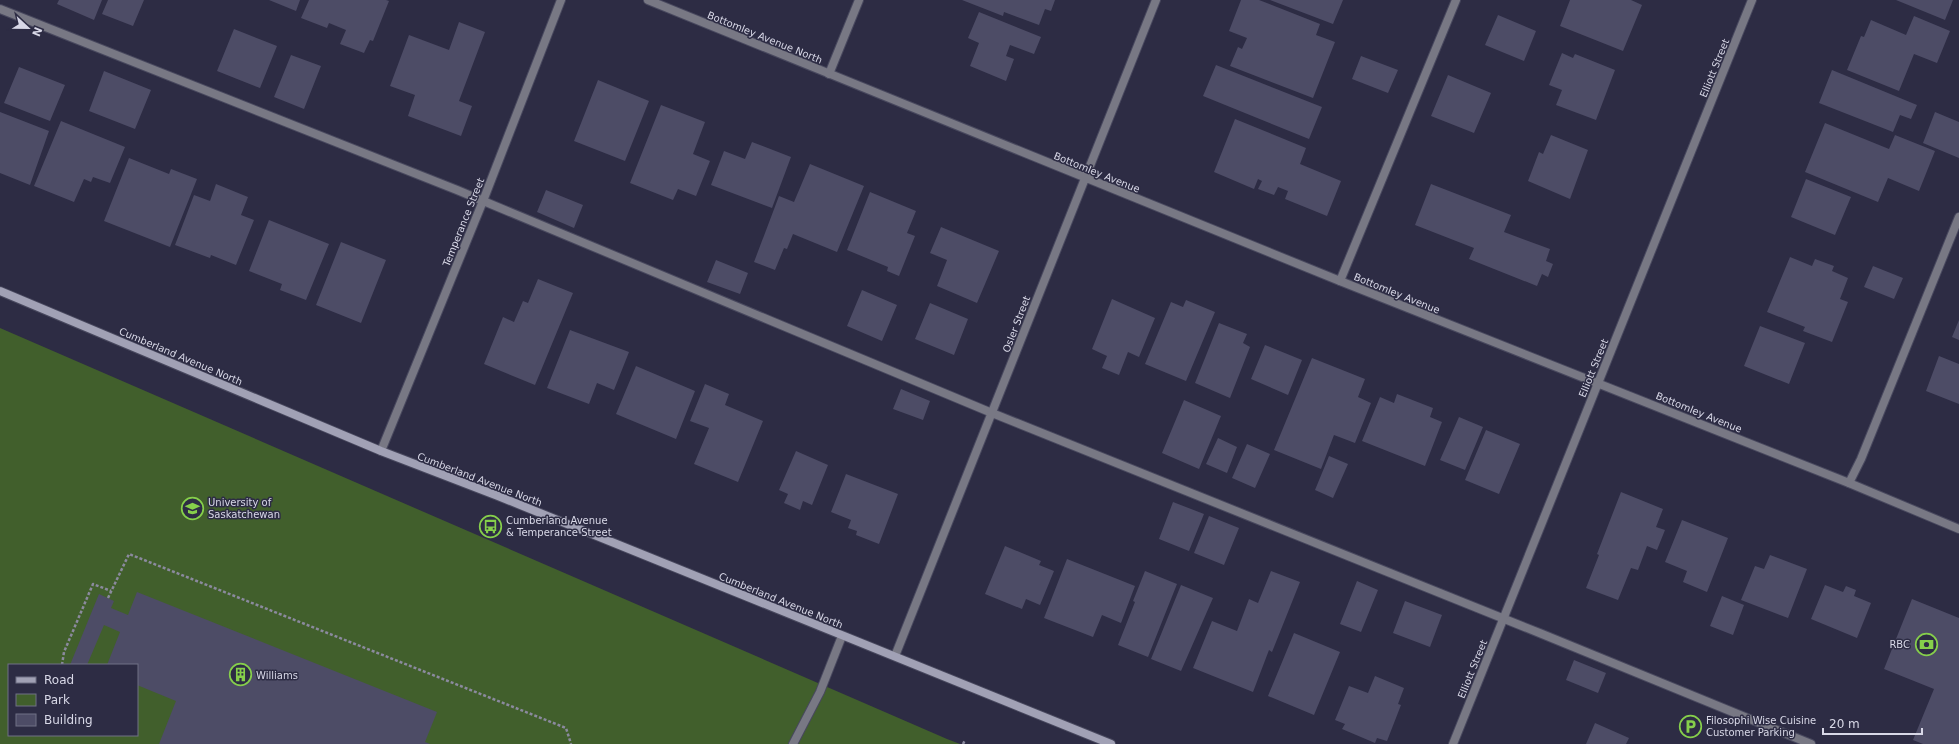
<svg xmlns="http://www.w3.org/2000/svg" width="1959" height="744" font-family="'DejaVu Sans',sans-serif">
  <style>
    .green { fill: #415f2c; fill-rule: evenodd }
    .building { fill: #4d4c66 }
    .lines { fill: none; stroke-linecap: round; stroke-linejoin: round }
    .lane-casing { stroke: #48485e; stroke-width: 10 }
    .street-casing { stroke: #48485e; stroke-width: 10 }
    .secondary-casing { stroke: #48485e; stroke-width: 10 }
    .path { stroke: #8b8a9e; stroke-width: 2.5; stroke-dasharray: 3 2; stroke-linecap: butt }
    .lane { stroke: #787884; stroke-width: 8 }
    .street { stroke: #787884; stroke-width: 8 }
    .secondary { stroke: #a1a1b5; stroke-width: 8 }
    .labels { text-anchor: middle; stroke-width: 3; stroke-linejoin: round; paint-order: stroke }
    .street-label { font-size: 10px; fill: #d8d8e7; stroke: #2d2c44 }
    .poi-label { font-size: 10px; fill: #d8d8e7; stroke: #2d2c44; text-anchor: start }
  </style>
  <rect width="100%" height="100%" fill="#2d2c44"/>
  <path class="green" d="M0,328L947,739L960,744H0ZM9,665H137V735H9Z"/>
  <path class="building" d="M59,0H102L94,20L57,4Z
    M108,0H144L133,26L102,14Z
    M269,0H300L296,11Z
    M309,0H386L389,1L373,41L370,40L364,53L340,44L346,30L329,23L327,28L301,18Z
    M962,0H1055L1051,11L1045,9L1039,25L1004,12L1003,16Z
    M1241,0H1259L1320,24L1316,35L1335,42L1313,98L1230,66L1238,47L1242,49L1247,38L1229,31Z
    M1270,0H1343L1333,24Z
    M1570,0H1631L1642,5L1623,51L1560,26Z
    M1896,0H1953L1945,20Z
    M979,12L1041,37L1034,54L1010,45L1006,56L1014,59L1006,81L970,66L979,43L968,38Z
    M1498,15L1536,31L1524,61L1485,45Z
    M1914,16L1950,31L1937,63L1914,54L1899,91L1847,70L1861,36L1864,37L1871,20L1906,35Z
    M459,22L485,32L459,101L472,106L461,136L408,116L415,95L390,86L409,35L449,50Z
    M234,29L277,46L260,88L217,71Z
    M1562,53L1573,58L1575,54L1615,70L1596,120L1556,105L1562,90L1549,85Z
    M291,55L321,66L304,109L274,97Z
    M1361,56L1398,70L1388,93L1352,79Z
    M1216,65L1322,107L1309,139L1203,96Z
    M19,67L65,85L50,121L4,103Z
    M1832,70L1917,105L1911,119L1900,115L1893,132L1819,103Z
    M104,71L151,90L135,129L89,111Z
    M1448,75L1491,93L1474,133L1431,116Z
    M598,80L649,101L625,161L574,141Z
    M661,105L705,122L693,154L710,161L696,196L678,189L673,200L630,183Z
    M0,112L49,131L30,185L0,173Z
    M1935,112L1959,122V158L1923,143Z
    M1235,119L1306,148L1300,164L1341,181L1327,216L1285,199L1288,191L1278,187L1274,195L1258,189L1262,181L1258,179L1254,189L1214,172Z
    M61,121L125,147L110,183L93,177L91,182L84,179L74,202L34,186Z
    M1825,123L1889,149L1895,135L1935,151L1919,191L1888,178L1878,202L1805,172Z
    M1551,135L1588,150L1570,199L1528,181L1539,152L1543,154Z
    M752,142L791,157L772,208L711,185L724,151L745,159Z
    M129,158L169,174L171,169L197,179L170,247L104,221Z
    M810,164L864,186L837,252L793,234L787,249L784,248L775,270L754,262L779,196L794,202Z
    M1806,179L1851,197L1835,235L1791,217Z
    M216,184L248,197L241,215L254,220L236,265L211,255L210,258L175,245L194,195L210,201Z
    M1431,184L1511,215L1504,232L1550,249L1546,261L1553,264L1548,277L1542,274L1537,286L1469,259L1474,248L1415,225Z
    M546,190L583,205L574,228L537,212Z
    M870,192L916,211L907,233L915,236L899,276L887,271L888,267L847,250Z
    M269,220L329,244L306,300L280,290L282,284L249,271Z
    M941,227L999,251L977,303L937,286L947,260L930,253Z
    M341,242L386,260L361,323L316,305Z
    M1790,257L1812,266L1815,259L1834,266L1832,271L1848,278L1840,299L1848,302L1832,342L1803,331L1805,327L1767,312Z
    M716,260L748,273L740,294L707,282Z
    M1873,266L1903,278L1894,299L1864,287Z
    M538,279L573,293L535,385L484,364L503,317L514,322L523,301L528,303Z
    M862,290L897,305L882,341L847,326Z
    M1112,299L1155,318L1139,357L1128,352L1119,375L1102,368L1107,356L1092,349Z
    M1186,300L1215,312L1186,381L1145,364L1171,302L1183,307Z
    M930,303L968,319L954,355L915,339Z
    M1959,320V340L1952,337Z
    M1219,323L1247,334L1243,343L1250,347L1230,398L1195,383Z
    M1760,326L1805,343L1789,384L1744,366Z
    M570,330L629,352L614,390L597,383L589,404L547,388Z
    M1265,345L1302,360L1288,395L1251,379Z
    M1939,356L1959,364V404L1926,391Z
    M1312,358L1365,379L1358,397L1371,403L1355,443L1334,435L1321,469L1274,450Z
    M636,366L695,391L676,439L616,414Z
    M705,384L729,394L725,405L763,421L738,482L694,464L709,428L690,421Z
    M901,389L930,401L923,420L893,409Z
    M1397,394L1433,408L1430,417L1442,422L1425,466L1362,441L1380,397L1394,403Z
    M1184,400L1221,416L1199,469L1162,453Z
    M1459,417L1483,427L1465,470L1440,460Z
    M1486,430L1520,444L1499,494L1465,480Z
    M1218,438L1237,447L1227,473L1206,464Z
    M1247,444L1270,454L1255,488L1232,478Z
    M796,451L828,465L812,505L803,501L800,510L784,503L788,494L779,490Z
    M1329,456L1348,464L1333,498L1315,490Z
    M846,474L898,494L879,544L856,535L857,531L848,528L851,520L831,512Z
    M1621,492L1663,509L1656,527L1665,530L1657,550L1647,546L1638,570L1631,568L1618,600L1586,588L1599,555L1597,554Z
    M1173,502L1204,514L1189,551L1159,539Z
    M1209,516L1239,528L1224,565L1194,553Z
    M1682,520L1728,538L1707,592L1683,582L1687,571L1665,562Z
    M1005,546L1041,561L1039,565L1054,571L1040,605L1026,599L1022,609L985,594Z
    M1770,555L1807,569L1788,618L1741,600L1755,566L1764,569Z
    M1067,559L1135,586L1121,623L1102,615L1093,637L1044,618Z
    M1145,571L1177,584L1148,657L1118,645L1135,602L1133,601Z
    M1271,571L1300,582L1272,652L1269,650L1253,692L1193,668L1212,621L1237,631L1249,599L1258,603Z
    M1357,581L1378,590L1361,632L1340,624Z
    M1181,585L1213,598L1181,671L1151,659Z
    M1825,585L1843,592L1846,586L1856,590L1854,596L1871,603L1857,638L1811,619Z
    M137,592L437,712L425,742L430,744H159L176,701L137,685V665H107L120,632L104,625L87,665H70L99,594L114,601L111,608L128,615Z
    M1722,596L1744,605L1733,635L1710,626Z
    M1912,599L1959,618V744H1923L1913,740L1934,689L1884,669Z
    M1405,601L1442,615L1430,647L1393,633Z
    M1294,633L1340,652L1314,715L1268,696Z
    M1574,660L1606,673L1598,693L1566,680Z
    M1375,676L1404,688L1398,704L1401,705L1387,741L1377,738L1375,743L1342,729L1345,724L1335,720L1349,686L1368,693Z
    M1595,723L1629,738L1626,744H1586Z"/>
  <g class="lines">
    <defs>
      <path id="lane" d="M0,9L457,190L992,413L1542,634L1811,744
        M829,74L859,0
        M1340,281L1456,0
        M1849,483L1861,459L1959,217
        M793,744L820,692L842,636"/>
      <path id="street" d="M648,0L1340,281L1849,483L1959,529
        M381,451L483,201L561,0
        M895,656L1156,0
        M1453,744L1752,0"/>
      <path id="secondary" d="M0,291L381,451L498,496L1111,744"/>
    </defs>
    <use href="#lane" class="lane-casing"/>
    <use href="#street" class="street-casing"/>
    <use href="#secondary" class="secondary-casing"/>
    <path class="path" d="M108,598L129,554L566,728L571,744
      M62,665L64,652L93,584L111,591
      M963,744L965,740"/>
    <use href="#lane" class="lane"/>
    <use href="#street" class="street"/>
    <use href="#secondary" class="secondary"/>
  </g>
  <defs>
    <symbol id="university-ring" viewBox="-11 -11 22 22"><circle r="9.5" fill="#2d2c44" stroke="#86cf4b" stroke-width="1.5"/><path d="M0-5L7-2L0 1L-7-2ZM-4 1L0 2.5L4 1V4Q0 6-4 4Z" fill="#86cf4b"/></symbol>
    <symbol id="bus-ring" viewBox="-11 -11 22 22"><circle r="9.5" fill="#2d2c44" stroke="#86cf4b" stroke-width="1.5"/><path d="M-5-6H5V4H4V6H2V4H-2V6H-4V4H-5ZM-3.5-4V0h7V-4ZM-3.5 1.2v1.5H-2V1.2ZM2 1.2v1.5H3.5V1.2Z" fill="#86cf4b"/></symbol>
    <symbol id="bank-ring" viewBox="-11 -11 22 22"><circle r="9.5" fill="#2d2c44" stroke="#86cf4b" stroke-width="1.5"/><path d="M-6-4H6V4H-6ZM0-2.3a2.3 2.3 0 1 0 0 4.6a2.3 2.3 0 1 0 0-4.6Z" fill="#86cf4b"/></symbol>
    <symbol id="building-ring" viewBox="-11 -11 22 22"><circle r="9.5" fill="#2d2c44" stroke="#86cf4b" stroke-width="1.5"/><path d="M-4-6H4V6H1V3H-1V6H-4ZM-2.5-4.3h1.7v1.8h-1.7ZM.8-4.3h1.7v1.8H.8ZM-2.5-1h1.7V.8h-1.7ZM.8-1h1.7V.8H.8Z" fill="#86cf4b"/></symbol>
    <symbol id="parking-ring" viewBox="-11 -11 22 22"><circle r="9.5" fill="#2d2c44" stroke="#86cf4b" stroke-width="1.5"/><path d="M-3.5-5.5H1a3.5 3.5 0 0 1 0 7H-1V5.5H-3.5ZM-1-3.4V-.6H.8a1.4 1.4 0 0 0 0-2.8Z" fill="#86cf4b"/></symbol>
  </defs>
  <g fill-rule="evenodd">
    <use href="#university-ring" x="180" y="496" width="25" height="25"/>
    <use href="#bus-ring" x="478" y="514" width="25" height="25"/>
    <use href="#bank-ring" x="1914" y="632" width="25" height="25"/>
    <use href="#building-ring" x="228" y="662" width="25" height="25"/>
    <use href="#parking-ring" x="1678" y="714" width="25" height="25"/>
  </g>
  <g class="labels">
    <g class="street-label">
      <text transform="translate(765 37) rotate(22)" y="4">Bottomley Avenue North</text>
      <text transform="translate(1714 68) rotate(-68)" y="4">Elliott Street</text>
      <text transform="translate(1097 172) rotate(22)" y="4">Bottomley Avenue</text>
      <text transform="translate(463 222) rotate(-68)" y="4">Temperance Street</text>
      <text transform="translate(1397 293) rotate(22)" y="4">Bottomley Avenue</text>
      <text transform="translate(1016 324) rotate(-69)" y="4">Osler Street</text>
      <text transform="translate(181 356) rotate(23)" y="4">Cumberland Avenue North</text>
      <text transform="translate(1593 368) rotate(-68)" y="4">Elliott Street</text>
      <text transform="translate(1699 412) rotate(22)" y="4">Bottomley Avenue</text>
      <text transform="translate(480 479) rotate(21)" y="4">Cumberland Avenue North</text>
      <text transform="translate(781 600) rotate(22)" y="4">Cumberland Avenue North</text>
      <text transform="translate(1472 669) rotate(-68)" y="4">Elliott Street</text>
    </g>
    <g class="poi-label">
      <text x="208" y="506">University of<tspan x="208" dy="12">Saskatchewan</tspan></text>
      <text x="506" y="524">Cumberland Avenue<tspan x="506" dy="12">&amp; Temperance Street</tspan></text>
      <text x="1910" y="648" text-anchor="end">RBC</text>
      <text x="256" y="679">Williams</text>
      <text x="1706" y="724">Filosophi Wise Cuisine<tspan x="1706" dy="12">Customer Parking</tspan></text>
    </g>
  </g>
  <rect x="8" y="664" width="130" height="72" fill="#2d2c44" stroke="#717185"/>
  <rect x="16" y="677" width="20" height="6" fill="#a1a1b5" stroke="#717185"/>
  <text x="44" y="684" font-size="12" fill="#d8d8e7">Road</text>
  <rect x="16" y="694" width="20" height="12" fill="#415f2c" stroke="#717185"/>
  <text x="44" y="704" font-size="12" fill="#d8d8e7">Park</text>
  <rect x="16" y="714" width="20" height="12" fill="#4d4c66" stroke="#717185"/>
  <text x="44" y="724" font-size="12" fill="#d8d8e7">Building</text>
  <g transform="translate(28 28) rotate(112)" stroke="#2d2c44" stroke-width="3" paint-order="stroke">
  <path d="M0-3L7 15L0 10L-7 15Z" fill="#d8d8e7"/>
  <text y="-6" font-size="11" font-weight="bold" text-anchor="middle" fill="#d8d8e7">N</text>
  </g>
  <path d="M1823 728v6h99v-6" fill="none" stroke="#d8d8e7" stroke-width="2"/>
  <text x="1829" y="728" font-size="12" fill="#d8d8e7" stroke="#2d2c44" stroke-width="3" paint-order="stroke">20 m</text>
</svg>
